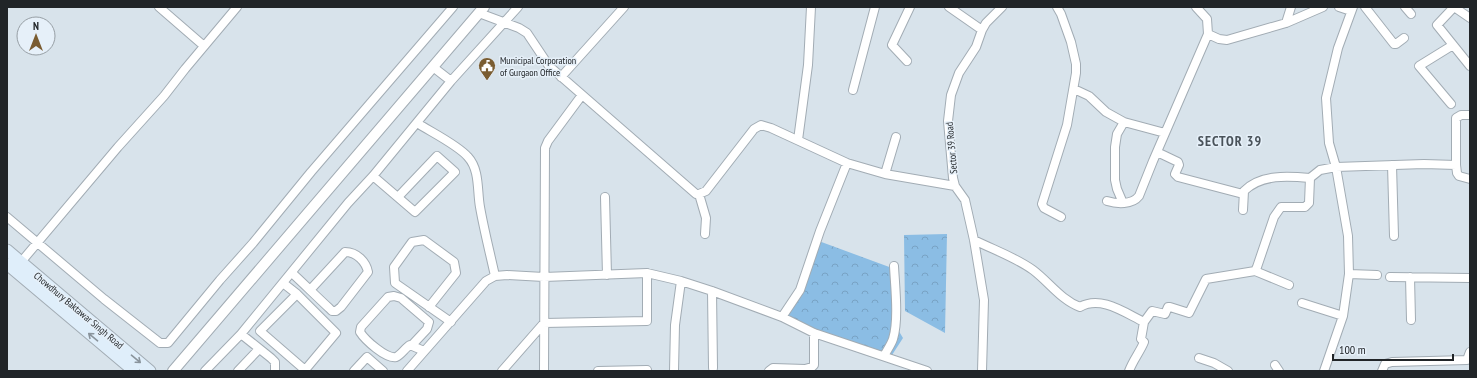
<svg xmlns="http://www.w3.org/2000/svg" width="1477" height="378" font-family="'PT Sans Narrow',sans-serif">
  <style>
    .forest { fill: url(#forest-crowns) }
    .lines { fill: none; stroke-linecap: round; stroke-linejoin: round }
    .minor-casing { stroke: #a2acb4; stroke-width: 10 }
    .tertiary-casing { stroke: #a2acb4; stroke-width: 12 }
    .secondary-casing { stroke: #a2acb4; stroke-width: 13 }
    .minor { stroke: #fff; stroke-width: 8 }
    .tertiary { stroke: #fff; stroke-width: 10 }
    .secondary { stroke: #dfeefa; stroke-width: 11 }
    .oneway { stroke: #8a949c }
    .labels { text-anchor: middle; stroke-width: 3; stroke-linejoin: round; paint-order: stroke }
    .poi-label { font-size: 10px; fill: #212528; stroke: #e6f0f9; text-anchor: start }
    .street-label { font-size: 10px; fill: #212528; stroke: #e6f0f9 }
    .district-label { font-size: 14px; font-weight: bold; letter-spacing: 1px; fill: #495259; stroke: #e6f0f9 }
  </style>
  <defs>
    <pattern id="forest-crowns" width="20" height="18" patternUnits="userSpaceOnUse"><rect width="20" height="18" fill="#8bbde4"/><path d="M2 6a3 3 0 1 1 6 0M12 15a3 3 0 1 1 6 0" fill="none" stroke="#78a2c4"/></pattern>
  </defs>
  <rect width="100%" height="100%" fill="#d8e3eb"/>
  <path class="forest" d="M947,234L945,333L905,311L904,235Z
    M816,240L892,268L894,323L903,338L892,355L814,333L782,318L797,298Z"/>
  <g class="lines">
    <defs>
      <path id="minor" d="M159,7L204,46
        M949,7L982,30
        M1057,7L1061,14L1071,42L1076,64V73L1067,125L1042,204L1044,208L1061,217
        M1196,7L1207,19L1208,34L1219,39L1227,40L1286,23L1323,7
        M1339,7L1351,11
        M1365,7L1394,44H1396L1404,38
        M1405,7L1411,14
        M1454,7L1437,25L1470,66
        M1454,7L1470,18
        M479,13L519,28L527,33L549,66L696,194H699L706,191L754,129L761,125L771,128L847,163L885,174L955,186
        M1286,23L1291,7
        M907,61L892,45L910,7
        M433,67L451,81
        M561,77L624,7
        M1074,89L1089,96L1106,112L1124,122
        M853,90L875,7
        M1451,104L1419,66L1453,45
        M1470,115H1461L1456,118V165L1457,173L1459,176L1470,179
        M417,123C431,132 458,145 468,157C480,170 477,191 480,207C484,230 490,253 495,276
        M798,140L808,65L811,7
        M1157,152L1178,162L1179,165L1175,174L1178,177L1243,194
        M1392,165L1394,236
        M885,174L896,137
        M373,176L415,212L455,172L437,156L398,197
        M699,194L706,218L705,234
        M605,197L607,275
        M1107,201C1117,204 1132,205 1139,196L1153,161L1208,34
        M1123,203L1117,189L1115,180V147L1117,134L1124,122L1165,133
        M1243,210L1244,191C1261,174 1288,176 1310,178
        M7,217L104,299L160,343H168L220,280L253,243L311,172L453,7
        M974,240C994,250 1015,257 1033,270C1049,282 1061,300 1080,307C1101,295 1125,313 1144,322L1152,311L1165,314L1168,307H1170L1189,313L1206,279L1255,271L1257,267L1274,217L1281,207H1305L1309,203L1310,178L1320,170L1336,167L1424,164L1456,165
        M21,262L118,147L164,96L185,69L237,7
        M1255,271L1289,285
        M292,273C304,284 316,296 329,308L332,311H336L341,307L368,272C366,262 357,252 345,252L310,290
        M1349,274L1377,275
        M1390,277L1470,278
        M1410,277L1411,320
        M283,283L297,294L336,333L305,370L260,331L297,294
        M712,291L713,368
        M1302,303L1343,316
        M429,307L456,273L454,262L424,240L412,242L394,267L395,283L451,322
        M782,317L800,290L820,231L847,163
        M241,334L271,358L275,362V371
        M412,345L427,329L429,322L401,298L394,296L388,297L361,327L360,332C365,340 386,359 396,357C401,355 405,348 410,345L424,351
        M884,356C887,350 891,345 893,339C899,320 895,286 894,266
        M1199,358L1214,363L1228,371
        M1275,365L1279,371
        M205,371L241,334L348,203L373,176L451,81L518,7
        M238,371L259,349
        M354,371L367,357L383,371
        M407,371L486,281L495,276L507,275L544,277L647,273L681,281L712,291L782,317L814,333L927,371
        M502,371L544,323L647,321V273
        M544,371L545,148L548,141L582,95
        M598,371L647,370
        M674,371L675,325L681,281
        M769,371L773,368L805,369L812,367L814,365V333
        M982,371L984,300L974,240L965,200L955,186L953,178L948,121L951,95L959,73L976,47L982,30L986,23L1002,7
        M1129,371C1133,360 1140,352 1144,342L1141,339L1144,322
        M1324,371L1343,316L1349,274L1348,236L1336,167L1329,143L1326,98L1338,48L1353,7
        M1382,371L1385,364L1392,362L1467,360L1470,352"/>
      <path id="tertiary" d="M173,371L484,7"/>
      <path id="secondary" d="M7,250L150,371
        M7,264L134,371"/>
    </defs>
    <use href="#minor" class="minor-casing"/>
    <use href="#tertiary" class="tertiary-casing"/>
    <use href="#secondary" class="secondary-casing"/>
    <use href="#minor" class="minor"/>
    <use href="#tertiary" class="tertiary"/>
    <use href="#secondary" class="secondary"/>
  </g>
  <defs><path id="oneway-shaft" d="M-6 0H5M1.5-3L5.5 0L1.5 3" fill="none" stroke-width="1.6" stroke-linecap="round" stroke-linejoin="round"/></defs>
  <g class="oneway">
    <use href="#oneway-shaft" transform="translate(93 337) rotate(-140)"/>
    <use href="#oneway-shaft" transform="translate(136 359) rotate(40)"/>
  </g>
  <defs>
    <symbol id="civic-pin" viewBox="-11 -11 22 30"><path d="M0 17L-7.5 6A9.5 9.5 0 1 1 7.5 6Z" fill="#7a5c31" stroke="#e6f0f9"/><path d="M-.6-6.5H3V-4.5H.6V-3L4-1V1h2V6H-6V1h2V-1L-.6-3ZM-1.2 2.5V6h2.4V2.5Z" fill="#fff"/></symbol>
  </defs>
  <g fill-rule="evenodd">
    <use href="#civic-pin" x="477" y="56" width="20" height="27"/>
  </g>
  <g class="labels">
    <g class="poi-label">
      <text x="500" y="64">Municipal Corporation<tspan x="500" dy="12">of Gurgaon Office</tspan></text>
    </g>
    <g class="street-label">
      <text transform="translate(951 148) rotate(-95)" y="4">Sector 39 Road</text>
      <text transform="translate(79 310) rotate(40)" y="4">Chowdhury Baktawar Singh Road</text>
    </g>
    <g class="district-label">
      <text x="1230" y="146">SECTOR 39</text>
    </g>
  </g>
  <rect width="1477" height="378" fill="none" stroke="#212528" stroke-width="16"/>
  <g transform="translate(36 36)"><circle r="19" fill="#e6f0f9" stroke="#979fa5"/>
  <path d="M0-3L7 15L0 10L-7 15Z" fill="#7a5c31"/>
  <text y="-6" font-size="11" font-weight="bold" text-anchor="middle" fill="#212528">N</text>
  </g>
  <path d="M1333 354v6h120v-6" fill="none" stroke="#212528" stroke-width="2"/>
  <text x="1339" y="354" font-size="12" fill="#212528" stroke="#e6f0f9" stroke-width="3" paint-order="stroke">100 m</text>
</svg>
